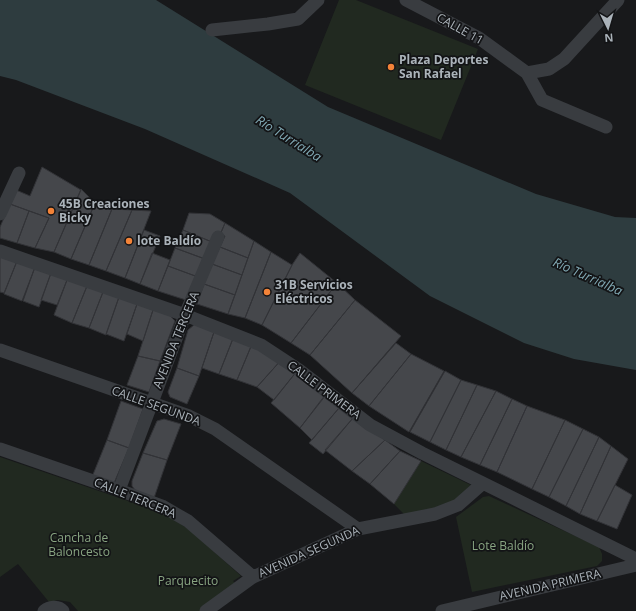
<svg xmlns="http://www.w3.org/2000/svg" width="636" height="611" font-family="'Open Sans',sans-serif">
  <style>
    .green { fill: #212920 }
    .water { fill: #2e3c3f }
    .building { fill: #45474b; stroke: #323337 }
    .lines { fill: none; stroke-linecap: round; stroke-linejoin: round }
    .minor { stroke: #393c40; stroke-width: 13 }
    .poi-dot { fill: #f38338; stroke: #131416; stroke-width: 1.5 }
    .labels { text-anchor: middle; stroke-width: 3.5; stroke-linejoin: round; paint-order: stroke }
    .street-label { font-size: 12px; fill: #abb3ba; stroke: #131416 }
    .poi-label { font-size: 12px; font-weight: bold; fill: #abb3ba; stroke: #131416; text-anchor: start }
    .park-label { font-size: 12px; fill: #89a582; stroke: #131416 }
    .water-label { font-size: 13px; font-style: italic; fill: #82aab5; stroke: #131416 }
  </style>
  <rect width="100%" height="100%" fill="#18191b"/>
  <path class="green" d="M339,0H356L478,49L441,140L305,85Z
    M0,457L163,513L190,530L241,576L233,581L236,584L200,611H78L70,602L58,600L49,602L18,564L0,577Z
    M421,461L477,488L443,510L408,518L394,504Z
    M489,496L599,547L602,554V561L597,566L472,592L456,517L483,497Z"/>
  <path class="water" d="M0,0H156L328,107L536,194L615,217L636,218V370L574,359L524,343L430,296L290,193L145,129L16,80L0,76Z"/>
  <path class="building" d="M42,167L81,190L54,252L35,248L49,218L10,204L16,190L30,196Z
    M81,189L95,203L71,259L54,252Z
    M95,203L112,209L89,265L71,259Z
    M10,204L29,211L17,243L0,238V227Z
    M112,209L132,210L106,271L89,265Z
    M132,210L151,211L125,278L106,271Z
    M29,211L49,218L35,248L17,243Z
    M189,213L210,214L225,223L220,235L216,231L212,242L183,230Z
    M225,223L254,241L248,258L220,247L225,236L220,235Z
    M144,230L160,236L140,284L125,278Z
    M183,230L212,242L205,259L175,248Z
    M254,241L271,252L245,318L228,314Z
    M220,247L248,258L242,275L212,264Z
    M175,248L205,259L198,277L168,266Z
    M271,252L292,265L262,325L245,318Z
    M152,253L170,260L158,291L140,284Z
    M300,253L337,283L291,343L262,325L292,265Z
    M0,257L17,261L4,293L0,292Z
    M17,261L35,267L22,301L4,294Z
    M212,264L242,275L235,295L204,284Z
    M168,266L198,277L189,301L158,291Z
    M35,267L51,273L39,307L23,301Z
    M51,273L67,280L57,305L41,300Z
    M67,280L87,286L72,323L54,315Z
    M337,283L355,300L310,355L291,343Z
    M204,284L235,295L228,314L197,304Z
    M87,286L103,292L89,328L72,323Z
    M103,292L119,297L106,335L89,328Z
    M119,297L137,304L124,341L106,334Z
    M355,300L401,336L352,393L310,355Z
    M137,304L153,310L143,341L127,334Z
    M153,310L168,314L175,321L160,361L138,356Z
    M195,324L215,329L199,376L177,368L188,330Z
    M215,329L234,336L219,374L202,368Z
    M234,336L252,344L237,380L219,374Z
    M396,343L411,354L369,406L352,393Z
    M252,344L282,359L257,387L237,380Z
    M411,354L444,371L409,432L369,406Z
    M138,356L160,361L149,392L127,385Z
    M282,359L297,371L274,400L257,387Z
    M177,368L199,376L187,404L170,397L168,392Z
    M297,371L326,395L300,428L271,403Z
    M445,371L461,380L430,442L410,432Z
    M461,380L477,385L446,450L430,442Z
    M477,385L496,391L461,457L446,450Z
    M496,391L512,399L480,465L461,457Z
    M325,395L339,408L312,440L300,428Z
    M512,399L527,406L497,472L480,465Z
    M121,401L143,409L129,448L107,440Z
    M527,406L565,420L532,489L497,472Z
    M339,408L353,418L323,454L309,443Z
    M353,418L385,440L352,471L325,450Z
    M164,419L181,424L167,460L143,453L157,421Z
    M565,420L583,429L549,497L532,489Z
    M583,429L599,437L566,506L549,497Z
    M599,437L611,446L580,514L566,506Z
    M107,440L129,448L114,483L92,477Z
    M385,440L400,451L370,484L352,471Z
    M611,446L628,459L597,521L580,514Z
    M400,451L421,461L394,504L370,484Z
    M143,453L167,460L154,498L135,490L132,486V481Z
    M615,485L632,495L617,529L597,521Z"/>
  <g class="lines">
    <path class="minor" d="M406,0L479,38L527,73L542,100L606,127
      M212,30L268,24L298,19L318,0
      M527,73L549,69L564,59L618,0
      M0,214L19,173
      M0,251L185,315L261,345L299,370L370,425L422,453L636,559
      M0,350L189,416L215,429L358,529
      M0,449L119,490L162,506L188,521L253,577
      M119,490L185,315L218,237
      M44,611C49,607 58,605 63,611
      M206,611L253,577L358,529L435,514L458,505L483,483
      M442,611L636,565"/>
  </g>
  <g class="poi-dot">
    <circle cx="391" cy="67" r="4"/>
    <circle cx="51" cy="211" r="4"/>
    <circle cx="129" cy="241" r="4"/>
    <circle cx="267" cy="292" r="4"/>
  </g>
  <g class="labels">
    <g class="street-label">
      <text transform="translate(460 29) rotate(29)" y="4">CALLE 11</text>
      <text transform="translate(176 340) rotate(-68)" y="4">AVENIDA TERCERA</text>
      <text transform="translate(324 390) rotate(37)" y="4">CALLE PRIMERA</text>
      <text transform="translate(156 406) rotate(20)" y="4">CALLE SEGUNDA</text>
      <text transform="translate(135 498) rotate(22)" y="4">CALLE TERCERA</text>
      <text transform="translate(309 552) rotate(-24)" y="4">AVENIDA SEGUNDA</text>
      <text transform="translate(550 585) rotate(-13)" y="4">AVENIDA PRIMERA</text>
    </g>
    <g class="poi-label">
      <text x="399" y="64">Plaza Deportes<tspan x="399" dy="14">San Rafael</tspan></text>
      <text x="59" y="208">45B Creaciones<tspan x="59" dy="14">Bicky</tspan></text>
      <text x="137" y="245">lote Baldío</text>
      <text x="275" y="289">31B Servicios<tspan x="275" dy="14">Eléctricos</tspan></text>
    </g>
    <g class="park-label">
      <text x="79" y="542">Cancha de<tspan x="79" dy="14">Baloncesto</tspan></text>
      <text x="503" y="550">Lote Baldío</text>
      <text x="188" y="585">Parquecito</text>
    </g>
    <g class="water-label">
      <text transform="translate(289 138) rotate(32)" y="5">Río Turrialba</text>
      <text transform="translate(588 276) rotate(24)" y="5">Río Turrialba</text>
    </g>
  </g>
  <g transform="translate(608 28) rotate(175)" stroke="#131416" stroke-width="3" paint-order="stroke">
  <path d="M0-3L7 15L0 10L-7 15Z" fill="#abb3ba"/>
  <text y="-6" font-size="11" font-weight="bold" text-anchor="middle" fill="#abb3ba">N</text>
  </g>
</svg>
